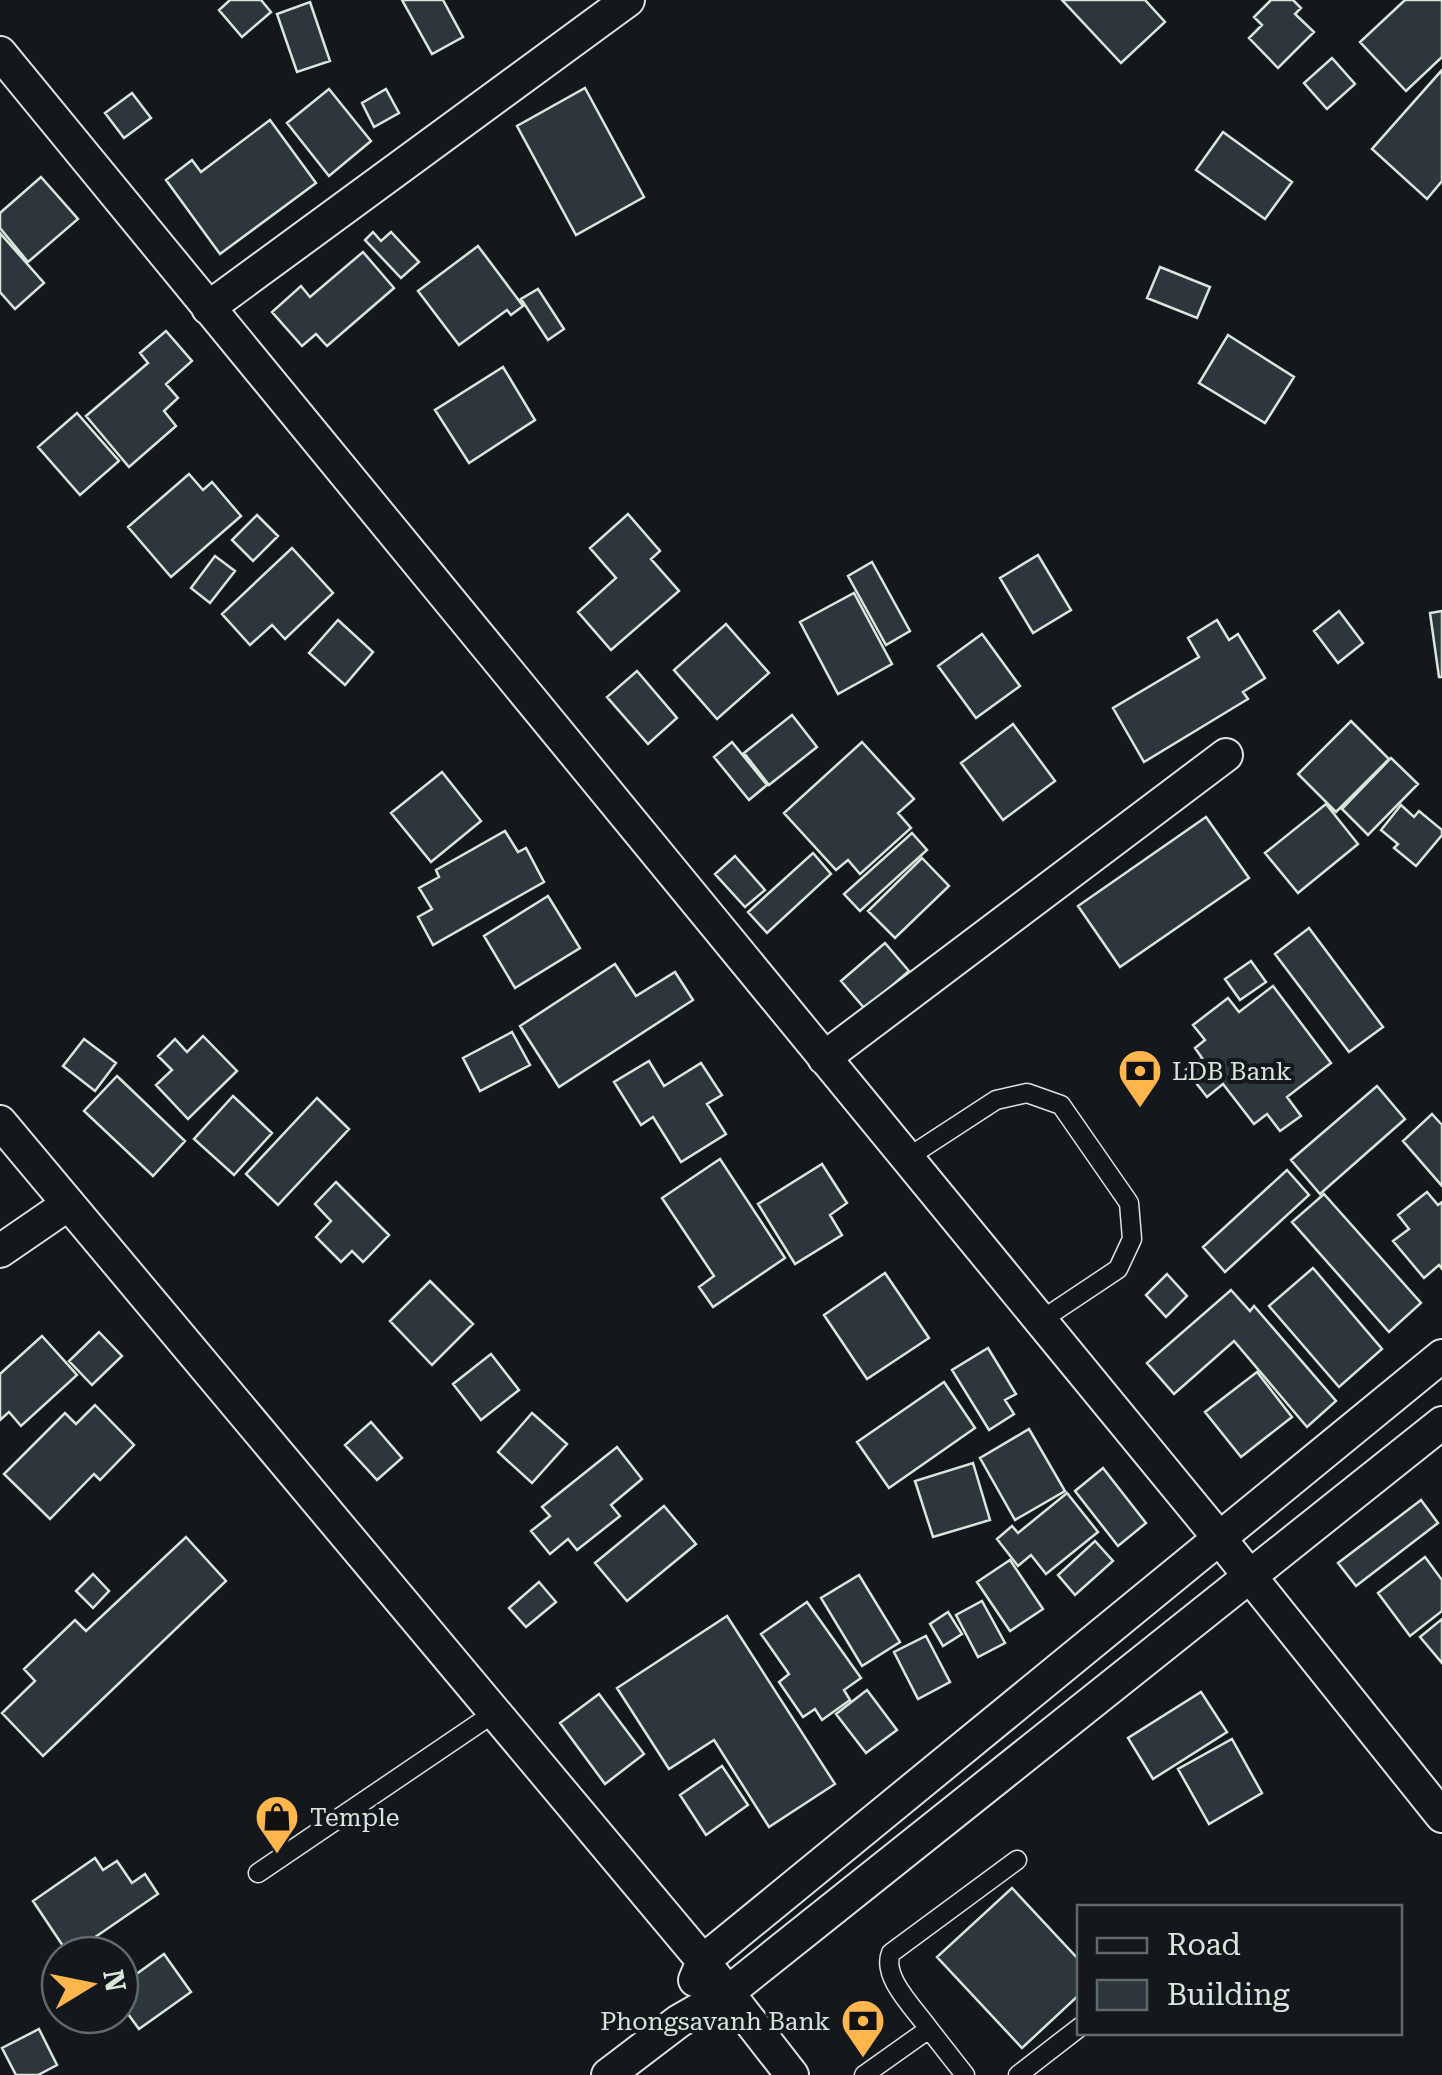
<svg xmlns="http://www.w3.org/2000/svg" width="1442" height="2075" font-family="'Roboto Serif',serif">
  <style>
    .building { fill: #2c363c; stroke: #d8e6dc; stroke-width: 2.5 }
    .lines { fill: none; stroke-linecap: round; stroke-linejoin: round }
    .lane-casing { stroke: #d8e6dc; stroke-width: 21 }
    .street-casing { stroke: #d8e6dc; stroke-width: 36 }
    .lane { stroke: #14181c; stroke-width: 18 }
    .street { stroke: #14181c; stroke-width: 32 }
    .labels { text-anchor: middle; stroke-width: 8; stroke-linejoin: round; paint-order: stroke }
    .poi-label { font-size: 25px; fill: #d8e6dc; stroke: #14181c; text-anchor: start }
  </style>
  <rect width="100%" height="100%" fill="#14181c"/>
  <path class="building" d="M230,0H261L271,12L242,37L219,10Z
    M402,0H443L463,37L432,54Z
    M1062,0H1145L1165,22L1121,63Z
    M1271,0H1293L1301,8L1295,14L1314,32L1278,68L1249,38L1262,25L1254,17Z
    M1405,0H1442V57L1406,91L1360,42Z
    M310,2L330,61L297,72L277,14Z
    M1332,58L1355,84L1327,109L1304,83Z
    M1442,70V181L1427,199L1372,149Z
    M585,88L644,197L576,235L517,126Z
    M329,89L371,141L329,176L287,123Z
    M386,89L399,113L374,127L362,103Z
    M132,93L151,118L124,138L105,113Z
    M270,120L316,183L220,254L166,180L192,160L201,172Z
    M1223,132L1292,182L1265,219L1196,170Z
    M41,177L78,219L28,262L0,228V213Z
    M373,232L381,241L391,232L419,262L401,278L365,240Z
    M0,233L44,283L15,309L0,292Z
    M478,246L523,306L511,315L507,310L459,345L418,291Z
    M363,252L394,288L327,346L316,334L302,346L272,312L301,286L310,297Z
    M1160,267L1210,287L1197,318L1147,298Z
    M538,289L564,329L548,340L521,299Z
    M166,331L192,361L166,384L178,398L164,411L176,426L129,467L86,416L148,363L140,353Z
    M1228,335L1294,377L1265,423L1199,383Z
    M503,367L535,420L469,463L435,410Z
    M77,413L119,461L80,495L38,447Z
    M189,474L203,490L212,482L241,516L171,577L128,527Z
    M628,514L660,551L651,559L679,591L611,650L578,612L616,578L590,548Z
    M257,515L278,536L253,561L232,540Z
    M292,548L333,593L285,639L272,625L250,645L222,614Z
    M1038,555L1071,610L1033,633L1000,578Z
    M215,556L235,571L210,603L191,588Z
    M872,562L910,631L886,645L848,576Z
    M854,593L892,664L838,694L800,622Z
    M1339,611L1363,643L1338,663L1314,631Z
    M1442,611V677H1439L1430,613Z
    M338,620L373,652L345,685L309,653Z
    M1217,620L1229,640L1238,634L1265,678L1243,692L1248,699L1144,762L1113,708L1199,657L1188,638Z
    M726,624L769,673L717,719L674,670Z
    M982,634L1020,686L976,718L938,666Z
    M637,671L677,718L648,744L607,697Z
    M792,715L817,747L769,785L744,753Z
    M1351,721L1389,759L1336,812L1298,774Z
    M1013,724L1055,781L1003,820L961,763Z
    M732,742L767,785L749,800L714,757Z
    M862,742L914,799L898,813L911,828L860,874L848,860L836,870L784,813Z
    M1391,758L1418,784L1368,835L1342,809Z
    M442,772L481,821L431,862L391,813Z
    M1326,804L1358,844L1298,893L1265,853Z
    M1401,805L1414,817L1419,811L1442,830V835L1416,866L1394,848L1398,844L1381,830Z
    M1206,817L1249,878L1120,967L1078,906Z
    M505,831L518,852L526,848L544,882L433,945L418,917L432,909L419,888L439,877L436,870Z
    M912,833L927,850L860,911L844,894Z
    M813,853L831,874L767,933L748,912Z
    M735,856L765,890L745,907L715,874Z
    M922,858L949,886L895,938L868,911Z
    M548,896L580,948L515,988L484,936Z
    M1309,928L1383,1027L1349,1052L1275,954Z
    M885,943L909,971L865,1009L841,981Z
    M1251,961L1266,982L1240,1000L1225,979Z
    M615,964L636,996L675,972L693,1000L559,1087L520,1026Z
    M1273,986L1331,1063L1287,1097L1301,1116L1280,1131L1267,1114L1254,1124L1223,1084L1207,1097L1186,1070L1202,1058L1195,1048L1205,1040L1193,1025L1228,998L1239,1012Z
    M512,1032L530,1065L480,1091L463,1058Z
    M203,1036L237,1071L188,1119L156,1085L172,1070L158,1056L175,1039L187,1052Z
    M84,1039L116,1063L95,1091L63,1066Z
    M649,1061L664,1086L701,1063L722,1095L707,1104L726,1134L681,1162L653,1117L641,1125L614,1082Z
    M117,1076L185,1141L153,1176L84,1111Z
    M1377,1086L1405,1119L1320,1194L1291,1160Z
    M233,1096L272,1133L234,1175L194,1139Z
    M317,1098L349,1129L278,1205L246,1174Z
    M1432,1114L1442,1125V1186L1403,1141Z
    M720,1159L785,1258L713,1307L699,1287L714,1276L662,1198Z
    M822,1164L847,1203L830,1215L842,1235L795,1264L758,1204Z
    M1287,1170L1309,1195L1225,1272L1203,1247Z
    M336,1182L389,1235L363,1262L352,1251L341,1262L316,1237L331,1221L315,1204Z
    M1427,1192L1438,1205L1442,1202V1269L1439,1265L1424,1278L1393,1241L1409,1229L1398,1215Z
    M1324,1194L1421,1303L1389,1332L1292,1222Z
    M1313,1268L1382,1349L1339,1387L1269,1306Z
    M885,1273L929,1338L867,1379L824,1315Z
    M1167,1274L1187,1296L1166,1317L1146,1295Z
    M430,1281L473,1324L432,1365L390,1321Z
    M1231,1290L1250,1311L1254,1306L1336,1401L1307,1427L1234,1341L1174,1394L1147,1363Z
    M99,1332L122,1356L92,1385L69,1361Z
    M42,1336L77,1375L21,1426L9,1412L0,1420V1374Z
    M988,1348L1016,1394L1005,1400L1014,1414L989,1430L952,1370Z
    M491,1354L519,1390L481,1420L453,1384Z
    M1257,1372L1292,1417L1241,1457L1205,1412Z
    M944,1382L975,1428L889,1488L857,1442Z
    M95,1405L134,1445L100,1480L94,1474L50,1519L4,1474L65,1413L76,1424Z
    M532,1413L567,1444L532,1483L498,1452Z
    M371,1422L402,1458L377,1480L345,1445Z
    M1029,1429L1065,1491L1015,1520L980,1458Z
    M617,1447L642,1479L611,1505L620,1516L577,1550L568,1539L550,1554L531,1531L550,1516L542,1507Z
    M973,1463L990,1520L933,1537L915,1481Z
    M1103,1468L1146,1523L1118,1546L1075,1491Z
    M1067,1493L1098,1532L1046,1574L1031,1555L1018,1566L997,1539L1012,1526L1018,1533Z
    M1421,1500L1438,1523L1356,1586L1338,1563Z
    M664,1506L696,1544L627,1601L595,1563Z
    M186,1537L226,1581L43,1756L2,1713L35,1681L24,1669L75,1620L86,1631Z
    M1095,1541L1113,1561L1075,1595L1058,1575Z
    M1425,1557L1442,1580V1611L1410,1636L1378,1593Z
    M1010,1560L1043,1609L1010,1631L977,1582Z
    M93,1574L109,1591L93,1608L76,1591Z
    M859,1575L900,1642L862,1666L821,1598Z
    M539,1582L556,1602L526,1627L509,1608Z
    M982,1601L1005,1643L978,1657L956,1615Z
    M807,1602L861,1678L844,1690L850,1700L822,1720L815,1709L803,1717L779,1682L789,1674L761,1634Z
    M948,1612L962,1634L943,1646L930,1624Z
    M727,1616L835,1784L769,1827L714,1740L669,1769L617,1688Z
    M1442,1619V1663L1420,1637Z
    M926,1636L950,1682L918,1699L894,1652Z
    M867,1690L897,1730L866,1753L836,1714Z
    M1201,1692L1227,1732L1153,1779L1128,1738Z
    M599,1694L644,1754L605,1784L560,1723Z
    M1232,1739L1262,1793L1209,1824L1178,1769Z
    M722,1766L748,1805L706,1835L680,1795Z
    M95,1858L103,1870L117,1861L132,1883L145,1874L158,1894L69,1955L33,1901Z
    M1012,1888L1080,1961V1994L1022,2048L937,1957Z
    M164,1954L191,1992L139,2029L120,2003V1986Z
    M39,2029L57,2065L38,2075H16L2,2048Z"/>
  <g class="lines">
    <defs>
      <path id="lane" d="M907,1158L996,1100L1027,1093L1061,1105L1129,1203L1132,1239L1118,1269L1040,1321
        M258,1873L494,1713
        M929,2029L965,2075
        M864,2075L929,2029C915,2009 881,1977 891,1953L1017,1860
        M1018,2075L1080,2027"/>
      <path id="street" d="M0,53L1220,1539L1442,1816
        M208,308L628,0
        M824,1058L1226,755
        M0,1122L703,1961L792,2075
        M0,1251L67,1205
        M695,1980L703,1961L1442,1356
        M608,2075L679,2021L726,1994L1442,1423"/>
    </defs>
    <use href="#lane" class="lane-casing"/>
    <use href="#street" class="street-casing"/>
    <use href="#lane" class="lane"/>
    <use href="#street" class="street"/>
  </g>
  <defs>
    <symbol id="bank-pin" viewBox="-11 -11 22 30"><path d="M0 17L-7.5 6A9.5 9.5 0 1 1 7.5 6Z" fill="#ffb74d" stroke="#14181c"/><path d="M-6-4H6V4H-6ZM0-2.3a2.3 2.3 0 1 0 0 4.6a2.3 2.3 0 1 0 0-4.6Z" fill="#111"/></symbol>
    <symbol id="shop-pin" viewBox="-11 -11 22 30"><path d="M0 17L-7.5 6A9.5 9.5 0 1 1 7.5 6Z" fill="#ffb74d" stroke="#14181c"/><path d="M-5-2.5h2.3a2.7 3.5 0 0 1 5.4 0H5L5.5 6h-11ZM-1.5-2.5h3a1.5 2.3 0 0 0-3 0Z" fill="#111"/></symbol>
  </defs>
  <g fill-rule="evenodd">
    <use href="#bank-pin" x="1115" y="1046" width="50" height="68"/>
    <use href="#shop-pin" x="252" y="1792" width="50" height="68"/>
    <use href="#bank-pin" x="838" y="1996" width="50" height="68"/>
  </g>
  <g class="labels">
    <g class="poi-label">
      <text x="1172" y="1080">LDB Bank</text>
      <text x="310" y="1826">Temple</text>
      <text x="830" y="2030" text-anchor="end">Phongsavanh Bank</text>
    </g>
  </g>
  <rect x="1077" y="1905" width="325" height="130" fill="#14181c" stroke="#626a69" stroke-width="2.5"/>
  <rect x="1097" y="1938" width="50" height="15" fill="#14181c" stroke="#626a69" stroke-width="2.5"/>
  <text x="1167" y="1955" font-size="30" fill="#d8e6dc">Road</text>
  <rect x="1097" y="1980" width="50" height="30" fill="#2c363c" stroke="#626a69" stroke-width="2.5"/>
  <text x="1167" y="2005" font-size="30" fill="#d8e6dc">Building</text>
  <g transform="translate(90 1985) rotate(80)"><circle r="48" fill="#14181c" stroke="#626a69" stroke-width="2.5"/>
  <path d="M0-8L18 38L0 25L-18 38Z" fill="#ffb74d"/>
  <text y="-15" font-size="28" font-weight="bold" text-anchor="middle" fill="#d8e6dc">N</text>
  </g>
</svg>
